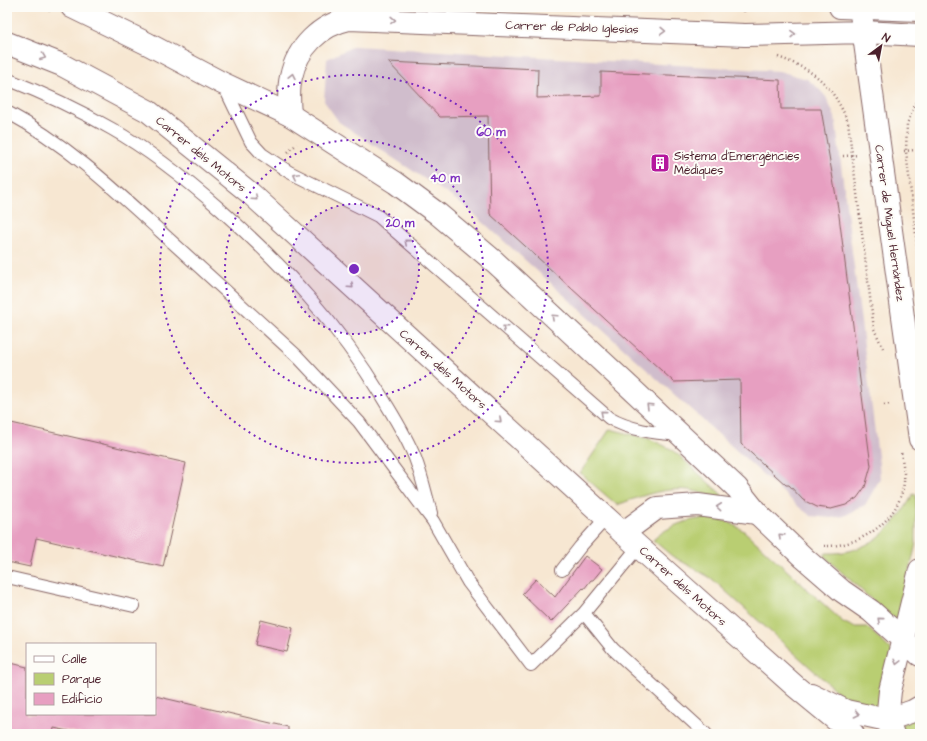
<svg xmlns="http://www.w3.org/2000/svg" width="927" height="741" font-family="'Architects Daughter',sans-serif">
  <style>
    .industrial { fill: #d0bdcc }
    .green { fill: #b9ce72; stroke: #82764e }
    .building { fill: #e79fc1 }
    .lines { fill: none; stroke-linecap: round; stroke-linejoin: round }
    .service-casing { stroke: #876565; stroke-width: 14 }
    .minor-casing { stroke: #876565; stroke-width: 24 }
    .tertiary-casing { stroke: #876565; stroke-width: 24 }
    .path { stroke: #876565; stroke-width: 2.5; stroke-dasharray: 1 3; stroke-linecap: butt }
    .service { stroke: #fff; stroke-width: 12 }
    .minor { stroke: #fff; stroke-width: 22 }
    .tertiary { stroke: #fff; stroke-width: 22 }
    .oneway { stroke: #ae9aa0 }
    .ring { fill: none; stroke: #7b2cbf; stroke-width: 2; stroke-dasharray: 2 4 }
    .labels { text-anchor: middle; stroke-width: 4; stroke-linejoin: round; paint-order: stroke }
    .street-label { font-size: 12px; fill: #4a1f2b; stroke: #fdfcf7 }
    .poi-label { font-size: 12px; fill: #4a1f2b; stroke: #fdfcf7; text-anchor: start }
    .centre { fill: #7b2cbf; stroke: #fdfcf7; stroke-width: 2 }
    .ring-label { font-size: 12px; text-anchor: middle; font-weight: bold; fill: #7b2cbf; stroke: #fdfcf7; stroke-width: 4; stroke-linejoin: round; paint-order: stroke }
  </style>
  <rect width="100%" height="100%" fill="#fdfcf7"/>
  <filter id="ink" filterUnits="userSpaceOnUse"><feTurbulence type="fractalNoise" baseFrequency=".025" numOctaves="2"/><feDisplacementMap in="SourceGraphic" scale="8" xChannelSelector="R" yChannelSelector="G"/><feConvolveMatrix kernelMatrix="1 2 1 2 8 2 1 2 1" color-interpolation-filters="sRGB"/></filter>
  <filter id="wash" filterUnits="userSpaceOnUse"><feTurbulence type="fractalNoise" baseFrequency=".012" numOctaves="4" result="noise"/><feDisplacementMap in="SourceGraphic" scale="16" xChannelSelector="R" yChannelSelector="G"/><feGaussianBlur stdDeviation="0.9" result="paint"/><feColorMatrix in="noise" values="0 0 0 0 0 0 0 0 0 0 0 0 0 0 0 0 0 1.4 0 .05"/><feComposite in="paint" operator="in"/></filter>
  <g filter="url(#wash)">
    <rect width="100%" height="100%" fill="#f7e7d2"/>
    <path class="industrial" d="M354,46L779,71L807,79L818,88L826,97L835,117L879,464L880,479L865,505L844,516L831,518L811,516L799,507L464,205L339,122L324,101L327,59Z"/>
    <path class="green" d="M610,429L650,439L673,450L721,494L722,498C710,496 700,492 689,490C664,487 639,497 617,505L580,473Z
      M913,494L916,495V543L899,621L896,622L824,556L826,553C867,555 895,529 913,494Z
      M709,518L729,522L744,531L843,622L853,627H867L892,651L880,710L861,706L843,697L711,578L672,556L653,540C669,525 688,519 709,518Z
      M920,717V734H903L899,725Z"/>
    <g id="blocks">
      <path class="building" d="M388,62L538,69L537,98L601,96V72L780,80L781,109H821L838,208L871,466L865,487L857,498L846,505L831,509L817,507L803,500L789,485H786L741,444L740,380L674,382L490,214L488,116L440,117Z
        M7,422L186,463L163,567L36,538L30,567L7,562Z
        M585,556L602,569L593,580H591L584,589L583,588L551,622L522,594L536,579L555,597Z
        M261,620L293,628L287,652L255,645Z
        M7,662L27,667V714H155V696L288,727V734H82L54,728L53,734H7Z"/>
    </g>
  </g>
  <g filter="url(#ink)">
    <use href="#blocks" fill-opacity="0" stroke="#876565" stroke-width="1"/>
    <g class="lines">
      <defs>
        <path id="service" d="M7,79C43,93 79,110 112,129C151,151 187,180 221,210C285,267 338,324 382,397C394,417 407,437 415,458C422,476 426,495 431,513
          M223,84L251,142L262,154L289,172L378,216L609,418C629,430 655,433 678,435
          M7,112C65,143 112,187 160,231C206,273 251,314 297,356L359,422L433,521L468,582L531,665L584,613
          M639,546L584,613L613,649L706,734
          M562,570L580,547L606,518
          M7,577L134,606"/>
        <path id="minor" d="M840,7L920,10
          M860,7L920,439
          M290,115C289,103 288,89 291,77C297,48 320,25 349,19L745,35L864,32L920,35
          M623,533L657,508L698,505L757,513
          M811,694L846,711L887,720L913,711L920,707
          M893,734L887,720L890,691L920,570"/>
        <path id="tertiary" d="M72,7L148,44L222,83L290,115L396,183L438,214L495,262L636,393L737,488L757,513L804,558L842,591L871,611L920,655
          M7,43L62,65L148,111L250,193L623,533L796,687L853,734"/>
      </defs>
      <use href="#service" class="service-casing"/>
      <use href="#minor" class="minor-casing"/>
      <use href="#tertiary" class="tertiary-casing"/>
      <path class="path" d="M42,7L51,11
        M744,7V13
        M778,57C817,71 832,85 848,122L874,329L883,348
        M904,151L916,150
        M288,152L297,144
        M843,156L858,155
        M919,261L906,151L907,124L916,102L920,97
        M884,405L890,404
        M824,546C860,547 900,521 904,482C905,473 902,461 901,451"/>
      <use href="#service" class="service"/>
      <use href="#minor" class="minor"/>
      <use href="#tertiary" class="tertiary"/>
    </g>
    <defs><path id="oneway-chevron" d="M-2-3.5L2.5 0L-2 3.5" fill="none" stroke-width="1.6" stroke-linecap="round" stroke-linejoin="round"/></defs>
    <g class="oneway">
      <use href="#oneway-chevron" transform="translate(393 20) rotate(2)"/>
      <use href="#oneway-chevron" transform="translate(663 31) rotate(2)"/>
      <use href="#oneway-chevron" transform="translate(793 34) rotate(-2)"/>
      <use href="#oneway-chevron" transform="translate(43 57) rotate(21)"/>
      <use href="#oneway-chevron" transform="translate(292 76) rotate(-78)"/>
      <use href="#oneway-chevron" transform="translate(296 176) rotate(-153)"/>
      <use href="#oneway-chevron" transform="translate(255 198) rotate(42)"/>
      <use href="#oneway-chevron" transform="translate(407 242) rotate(-139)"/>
      <use href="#oneway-chevron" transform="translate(351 286) rotate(42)"/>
      <use href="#oneway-chevron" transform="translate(554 317) rotate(-137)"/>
      <use href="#oneway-chevron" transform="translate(505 328) rotate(-139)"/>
      <use href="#oneway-chevron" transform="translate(649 406) rotate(-136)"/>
      <use href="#oneway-chevron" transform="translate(603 413) rotate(-139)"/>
      <use href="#oneway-chevron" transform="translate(499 420) rotate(42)"/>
      <use href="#oneway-chevron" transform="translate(719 507) rotate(-174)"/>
      <use href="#oneway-chevron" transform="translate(781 536) rotate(-136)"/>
      <use href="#oneway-chevron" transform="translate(880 620) rotate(-139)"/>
      <use href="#oneway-chevron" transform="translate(897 662) rotate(104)"/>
      <use href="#oneway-chevron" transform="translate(857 714) rotate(12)"/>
    </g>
  </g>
  <circle cx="354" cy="269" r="65" fill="#7b2cbf" fill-opacity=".12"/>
  <g class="ring">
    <circle cx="354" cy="269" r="65"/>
    <circle cx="354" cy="269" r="129"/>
    <circle cx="354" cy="269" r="194"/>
  </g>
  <defs>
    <symbol id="building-square" viewBox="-11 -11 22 22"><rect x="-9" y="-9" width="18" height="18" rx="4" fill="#b5179e" stroke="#fdfcf7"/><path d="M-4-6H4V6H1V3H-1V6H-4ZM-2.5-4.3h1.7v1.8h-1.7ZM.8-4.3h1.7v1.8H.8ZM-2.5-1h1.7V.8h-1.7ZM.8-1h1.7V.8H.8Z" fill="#fff"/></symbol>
  </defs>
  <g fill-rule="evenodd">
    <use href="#building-square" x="649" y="152" width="22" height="22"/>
  </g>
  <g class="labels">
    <g class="street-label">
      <text transform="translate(572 27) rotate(2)" y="4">Carrer de Pablo Iglesias</text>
      <text transform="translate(201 154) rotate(39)" y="4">Carrer dels Motors</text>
      <text transform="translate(890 223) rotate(82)" y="4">Carrer de Miguel Hernández</text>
      <text transform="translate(443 369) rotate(42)" y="4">Carrer dels Motors</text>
      <text transform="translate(683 586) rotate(42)" y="4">Carrer dels Motors</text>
    </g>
    <g class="poi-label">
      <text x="674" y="160">Sistema d'Emergències<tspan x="674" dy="14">Mèdiques</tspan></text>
    </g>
  </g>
  <circle cx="354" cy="269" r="6" class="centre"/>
  <g class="ring-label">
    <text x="491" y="136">60 m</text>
    <text x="445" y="182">40 m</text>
    <text x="400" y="227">20 m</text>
  </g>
  <rect width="927" height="741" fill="none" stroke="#fdfcf7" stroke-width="24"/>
  <rect x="26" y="643" width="130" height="72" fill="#fdfcf7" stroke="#b5a4a5"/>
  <rect x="34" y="656" width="20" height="6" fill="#ffffff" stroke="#b5a4a5"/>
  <text x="62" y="663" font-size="12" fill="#4a1f2b">Calle</text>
  <rect x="34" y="673" width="20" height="12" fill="#b9ce72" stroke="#b5a4a5"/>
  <text x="62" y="683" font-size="12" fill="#4a1f2b">Parque</text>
  <rect x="34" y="693" width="20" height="12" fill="#e79fc1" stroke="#b5a4a5"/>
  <text x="62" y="703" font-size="12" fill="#4a1f2b">Edificio</text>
  <g transform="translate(881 46) rotate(32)" stroke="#fdfcf7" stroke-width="3" paint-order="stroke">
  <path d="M0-3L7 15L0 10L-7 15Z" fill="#4a1f2b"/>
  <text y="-6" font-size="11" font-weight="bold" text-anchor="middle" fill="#4a1f2b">N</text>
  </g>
</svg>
